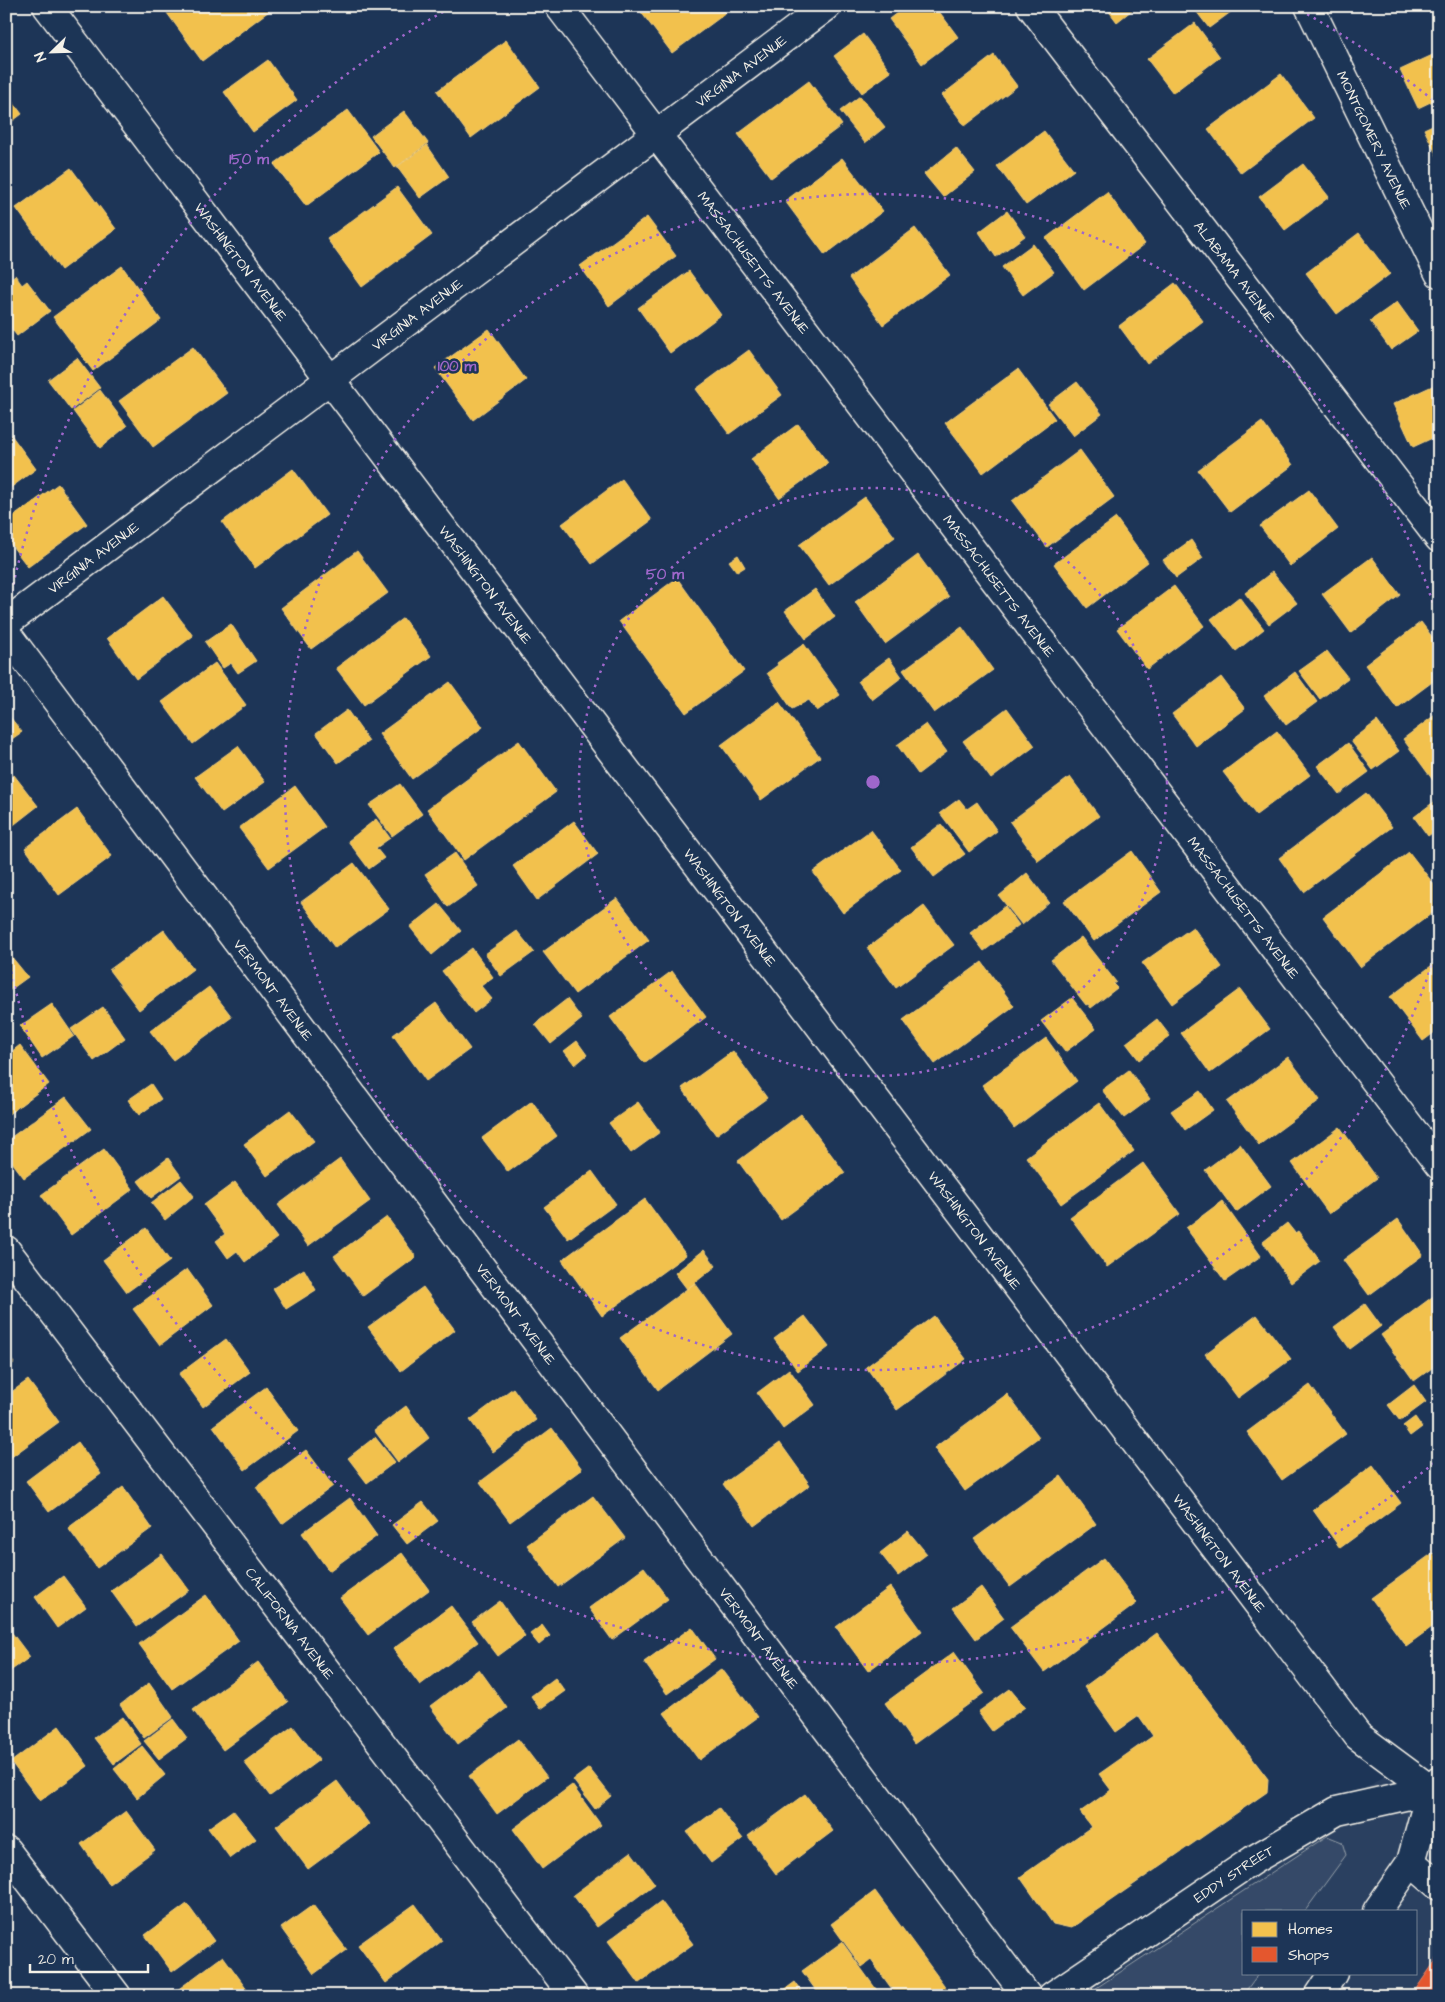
<svg xmlns="http://www.w3.org/2000/svg" width="1445" height="2002" font-family="'Architects Daughter',sans-serif">
  <style>
    .built { fill: #2a4060; fill-rule: evenodd }
    .green { fill: #354a67; stroke: #949ea8 }
    .homes { fill: #f2c14e; stroke: #f3cf7c }
    .shops { fill: #e4572e; stroke: #e98566 }
    .lines { fill: none; stroke-linecap: round; stroke-linejoin: round }
    .minor-casing { stroke: #f4f1e8; stroke-width: 31 }
    .secondary-casing { stroke: #f4f1e8; stroke-width: 31 }
    .primary-casing { stroke: #f4f1e8; stroke-width: 31 }
    .minor { stroke: #1d3557; stroke-width: 28 }
    .secondary { stroke: #1d3557; stroke-width: 28 }
    .primary { stroke: #1d3557; stroke-width: 28 }
    .ring { fill: none; stroke: #9f67cb; stroke-width: 2.5; stroke-dasharray: 2.5 5 }
    .labels { text-anchor: middle; stroke-width: 5; stroke-linejoin: round; paint-order: stroke }
    .street-label { font-size: 14px; fill: #f4f1e8; stroke: #1d3557 }
    .centre { fill: #9f67cb; stroke: #1d3557; stroke-width: 2.5 }
    .ring-label { font-size: 15px; text-anchor: middle; font-weight: bold; fill: #9f67cb; stroke: #1d3557; stroke-width: 5; stroke-linejoin: round; paint-order: stroke }
  </style>
  <rect width="100%" height="100%" fill="#1d3557"/>
  <filter id="ink" filterUnits="userSpaceOnUse"><feTurbulence type="fractalNoise" baseFrequency=".02" numOctaves="2"/><feDisplacementMap in="SourceGraphic" scale="10" xChannelSelector="R" yChannelSelector="G"/><feConvolveMatrix kernelMatrix="1 2 1 2 8 2 1 2 1" color-interpolation-filters="sRGB"/></filter>
  <g filter="url(#ink)">
    <path class="built" d="M1388,1774L1439,1812V1996H1050L1240,1867ZM1244,1911H1416V1973H1244Z"/>
    <path class="green" d="M1327,1836L1342,1842L1346,1855L1305,1911H1244V1973H1259L1242,1996H1084Z"/>
    <path class="homes" d="M177,6H265L269,11L202,61L167,13Z
      M649,6H721L726,13L672,53L641,12Z
      M906,6H935L958,37L922,64L889,19Z
      M1105,6H1137L1117,22Z
      M1203,6H1239L1209,28L1196,11Z
      M1195,23L1220,57L1173,93L1147,59Z
      M863,34L891,72L862,93L834,56Z
      M506,40L540,87L471,138L437,91Z
      M1437,53L1439,98L1418,108L1400,70Z
      M994,55L1017,86L965,126L942,95Z
      M268,60L297,100L253,132L224,92Z
      M1281,74L1314,118L1241,173L1208,129Z
      M809,81L842,125L771,178L738,134Z
      M6,93L22,114L6,126Z
      M860,96L885,127L865,143L840,111Z
      M348,110L379,152L306,206L274,164Z
      M404,111L428,143L395,168L371,136Z
      M1439,122V160L1424,129Z
      M1044,131L1074,170L1026,205L997,166Z
      M427,145L449,177L420,198L397,167Z
      M956,148L975,172L943,197L924,174Z
      M842,158L883,211L825,255L785,201Z
      M1303,164L1329,197L1285,230L1259,197Z
      M71,168L116,229L61,270L16,208Z
      M397,187L432,235L362,287L327,239Z
      M1107,192L1145,244L1084,290L1046,238Z
      M1007,211L1025,236L996,257L979,232Z
      M647,217L676,256L609,306L580,266Z
      M915,228L950,275L883,325L849,278Z
      M1359,233L1390,274L1337,314L1306,273Z
      M1033,244L1054,272L1023,295L1002,267Z
      M122,266L161,320L93,371L53,317Z
      M689,271L721,315L670,353L638,308Z
      M15,275L22,285L27,281L50,311L17,336L6,322V282Z
      M1175,283L1203,321L1147,364L1119,326Z
      M1397,302L1418,331L1391,350L1370,321Z
      M489,329L526,380L473,420L435,368Z
      M193,347L227,393L153,447L119,401Z
      M749,350L782,395L729,434L696,389Z
      M77,358L100,388L71,410L48,380Z
      M1018,369L1055,419L983,473L945,423Z
      M1077,382L1102,414L1073,436L1048,404Z
      M1439,383V435L1413,447L1393,404Z
      M100,390L127,426L100,448L73,411Z
      M1262,422L1293,465L1230,512L1198,470Z
      M798,424L828,463L779,498L751,459Z
      M6,428L36,469L6,491Z
      M1080,450L1114,497L1047,547L1012,501Z
      M293,469L327,515L255,568L222,522Z
      M622,479L652,520L592,564L562,524Z
      M58,484L87,524L28,567L6,538V522Z
      M1309,490L1338,529L1290,566L1260,526Z
      M865,497L895,537L829,585L799,545Z
      M1116,518L1148,562L1087,608L1054,564Z
      M1191,540L1203,558L1176,578L1163,560Z
      M357,551L388,593L311,649L281,608Z
      M738,555L745,567L737,572L729,561Z
      M918,555L949,597L885,644L855,602Z
      M1372,557L1400,595L1351,633L1322,594Z
      M1272,572L1297,603L1269,624L1245,593Z
      M677,578L744,671L686,713L619,621Z
      M1174,586L1204,626L1147,669L1117,629Z
      M815,589L835,617L806,639L785,611Z
      M163,596L193,636L136,679L107,638Z
      M1239,597L1264,629L1236,651L1211,619Z
      M403,618L431,656L364,705L336,668Z
      M1421,622L1439,646V677L1397,708L1365,665Z
      M231,624L256,661L238,673L231,663L223,668L205,642Z
      M962,627L993,670L934,713L903,670Z
      M804,644L840,695L817,711L809,700L792,709L767,673L778,665L777,663Z
      M1327,651L1348,678L1320,699L1299,671Z
      M889,658L902,677L872,700L858,681Z
      M215,663L246,705L193,744L162,702Z
      M1295,672L1317,702L1286,725L1264,696Z
      M1221,677L1245,709L1196,746L1172,714Z
      M450,682L483,727L412,779L379,734Z
      M779,702L820,757L761,800L721,745Z
      M1007,708L1035,746L991,779L963,741Z
      M347,710L369,741L338,763L316,733Z
      M6,712L22,732L6,743Z
      M1439,712V786L1438,787L1403,739Z
      M1377,721L1399,751L1373,770L1351,741Z
      M926,724L947,752L918,774L897,745Z
      M1277,731L1310,775L1256,815L1223,772Z
      M519,741L556,792L464,860L427,809Z
      M1348,743L1369,772L1339,794L1317,766Z
      M238,746L265,782L222,813L195,777Z
      M14,775L38,806L6,831V781Z
      M1070,777L1099,816L1038,861L1010,822Z
      M400,784L422,814L392,836L369,805Z
      M295,786L325,827L269,868L239,828Z
      M1366,793L1392,827L1304,892L1279,858Z
      M1439,798V828L1428,836L1414,817Z
      M959,799L967,809L977,802L997,831L969,852L940,813Z
      M77,809L112,856L59,895L25,848Z
      M376,819L390,838L376,848L384,858L369,869L348,841Z
      M574,821L598,854L537,900L513,866Z
      M941,824L965,854L934,877L911,847Z
      M871,830L901,870L843,913L813,872Z
      M1132,851L1161,892L1094,941L1064,901Z
      M1409,852L1439,891V908L1360,967L1323,917Z
      M455,853L478,886L448,907L425,874Z
      M354,863L389,909L335,948L301,902Z
      M1027,873L1049,902L1022,925L999,896Z
      M617,898L649,940L575,994L543,952Z
      M439,904L461,931L432,955L410,927Z
      M924,906L954,945L896,988L867,948Z
      M1005,906L1019,925L984,951L970,933Z
      M1193,927L1222,967L1172,1004L1142,963Z
      M164,930L193,969L139,1010L109,970Z
      M517,931L534,952L501,976L485,954Z
      M1081,937L1116,982L1113,984L1117,988L1091,1008L1088,1004L1086,1005L1051,960Z
      M472,948L493,977L481,986L492,999L474,1013L442,971Z
      M6,950L28,977L6,993Z
      M1439,960V1029L1423,1041L1390,997Z
      M982,962L1014,1006L935,1064L903,1020Z
      M672,971L706,1017L644,1063L610,1017Z
      M209,987L232,1017L173,1060L150,1031Z
      M1240,989L1270,1029L1210,1073L1181,1033Z
      M1072,998L1096,1029L1065,1052L1041,1021Z
      M567,999L582,1019L551,1044L535,1024Z
      M436,1003L470,1049L426,1081L393,1035Z
      M52,1004L74,1036L42,1058L20,1026Z
      M103,1007L125,1038L94,1061L71,1029Z
      M1157,1019L1170,1036L1139,1060L1126,1043Z
      M1046,1038L1077,1081L1014,1128L982,1085Z
      M577,1041L587,1055L575,1065L564,1051Z
      M20,1045L49,1084L6,1116V1056Z
      M733,1051L767,1098L716,1135L682,1088Z
      M1288,1057L1320,1100L1259,1145L1227,1102Z
      M1129,1070L1150,1099L1124,1118L1102,1090Z
      M151,1084L161,1099L139,1115L128,1100Z
      M1200,1091L1213,1110L1185,1130L1171,1111Z
      M66,1097L91,1129L24,1178L6,1154V1141Z
      M532,1101L557,1136L508,1172L482,1138Z
      M638,1102L660,1132L631,1153L609,1123Z
      M1099,1103L1134,1151L1061,1204L1026,1157Z
      M290,1110L314,1141L267,1176L244,1144Z
      M801,1114L845,1173L781,1220L738,1161Z
      M1340,1127L1377,1178L1329,1214L1292,1163Z
      M1240,1144L1271,1186L1236,1212L1205,1170Z
      M104,1149L133,1189L71,1235L41,1195Z
      M168,1158L181,1176L151,1198L138,1181Z
      M340,1159L370,1201L308,1246L278,1205Z
      M1143,1163L1180,1214L1107,1267L1070,1217Z
      M592,1171L616,1204L568,1239L544,1207Z
      M181,1180L194,1196L165,1220L151,1203Z
      M235,1182L277,1238L245,1262L237,1251L228,1258L216,1241L225,1234L204,1205Z
      M645,1199L686,1255L602,1316L562,1260Z
      M1222,1201L1261,1256L1225,1281L1186,1228Z
      M387,1217L416,1257L363,1296L334,1256Z
      M1398,1219L1423,1255L1369,1295L1343,1260Z
      M1287,1223L1295,1233L1298,1231L1320,1261L1291,1283L1263,1242Z
      M146,1228L170,1261L127,1292L103,1260Z
      M704,1250L716,1266L687,1289L675,1273Z
      M187,1269L213,1305L160,1345L133,1309Z
      M304,1269L316,1290L286,1309L273,1288Z
      M695,1283L732,1334L658,1390L620,1338Z
      M423,1287L455,1330L401,1371L368,1327Z
      M1439,1292V1363L1414,1381L1381,1335Z
      M1365,1304L1381,1326L1350,1349L1334,1327Z
      M1257,1315L1291,1359L1238,1398L1205,1354Z
      M805,1316L829,1347L798,1371L774,1339Z
      M934,1316L966,1359L897,1410L866,1367Z
      M226,1339L250,1372L203,1407L179,1374Z
      M6,1352L14,1363L6,1369Z
      M789,1369L815,1405L783,1429L757,1393Z
      M28,1380L59,1422L6,1461V1396Z
      M1310,1385L1346,1434L1282,1480L1247,1432Z
      M1414,1385L1426,1402L1400,1421L1388,1405Z
      M266,1387L298,1431L245,1470L213,1426Z
      M513,1388L536,1420L493,1452L470,1420Z
      M1007,1394L1039,1437L965,1491L934,1448Z
      M406,1406L429,1438L398,1462L374,1430Z
      M1415,1417L1422,1427L1410,1436L1403,1426Z
      M552,1428L582,1469L510,1522L480,1482Z
      M375,1437L395,1462L367,1483L348,1458Z
      M78,1442L101,1474L49,1512L26,1481Z
      M780,1443L810,1485L754,1526L723,1484Z
      M306,1450L333,1486L282,1524L256,1487Z
      M1373,1465L1401,1503L1340,1548L1313,1510Z
      M1061,1476L1096,1524L1010,1587L974,1539Z
      M123,1487L152,1528L97,1568L68,1528Z
      M593,1496L625,1538L558,1587L527,1545Z
      M350,1498L377,1536L329,1571L302,1533Z
      M423,1502L438,1521L407,1544L392,1525Z
      M908,1531L927,1554L898,1576L880,1553Z
      M402,1553L429,1590L368,1635L340,1598Z
      M1433,1553L1439,1561V1622L1406,1646L1371,1598Z
      M162,1554L189,1590L137,1627L111,1591Z
      M1104,1558L1137,1603L1044,1672L1010,1627Z
      M644,1567L668,1599L612,1640L589,1608Z
      M63,1576L86,1607L57,1628L35,1597Z
      M890,1587L922,1631L868,1671L836,1627Z
      M981,1587L1004,1618L976,1639L953,1608Z
      M206,1595L239,1641L172,1689L139,1644Z
      M500,1601L525,1636L498,1656L472,1622Z
      M451,1606L478,1642L420,1685L393,1649Z
      M6,1625L30,1657L6,1674Z
      M542,1625L550,1636L539,1645L530,1634Z
      M692,1627L715,1659L667,1694L644,1662Z
      M1157,1633L1268,1779L1267,1792L1071,1928L1053,1924L1020,1877L1091,1827L1080,1812L1111,1790L1099,1774L1153,1736L1139,1716L1116,1732L1084,1687Z
      M954,1652L984,1693L914,1744L885,1703Z
      M258,1662L288,1702L223,1750L193,1710Z
      M479,1669L507,1708L458,1744L430,1706Z
      M722,1669L758,1717L699,1760L664,1713Z
      M555,1678L565,1691L540,1709L531,1696Z
      M149,1683L173,1717L144,1738L120,1705Z
      M1010,1689L1025,1707L992,1731L978,1712Z
      M122,1717L141,1744L114,1764L94,1738Z
      M173,1719L187,1738L159,1759L144,1741Z
      M59,1726L88,1766L40,1801L11,1762Z
      M293,1726L319,1760L270,1796L244,1762Z
      M518,1739L547,1777L497,1814L469,1776Z
      M142,1746L165,1775L137,1798L114,1769Z
      M589,1768L611,1796L595,1809L573,1780Z
      M337,1781L369,1824L308,1869L276,1826Z
      M572,1785L601,1825L542,1869L513,1829Z
      M805,1794L833,1831L776,1874L748,1836Z
      M719,1808L743,1839L711,1863L687,1832Z
      M233,1810L256,1839L230,1858L208,1828Z
      M126,1811L155,1850L109,1884L81,1844Z
      M631,1852L655,1884L597,1927L573,1895Z
      M875,1891L952,1996H897L871,1960L862,1967L831,1924Z
      M661,1901L693,1944L639,1983L608,1941Z
      M187,1904L214,1941L172,1972L145,1935Z
      M415,1904L442,1941L386,1983L358,1945Z
      M313,1905L347,1950L314,1974L281,1928Z
      M842,1942L881,1996H820L802,1971Z
      M223,1956L250,1993L247,1996H174L172,1994Z
      M6,1960L14,1970L6,1976Z
      M795,1982L805,1996H776Z"/>
    <path class="shops" d="M1439,1956V1996H1411Z"/>
    <g class="lines">
      <defs>
        <g id="minor">
          <path id="s1" d="M47,6L1358,1736L1431,1790"/>
          <path id="s2" d="M559,6L1439,1165"/>
          <path id="s3" d="M1031,6L1439,538"/>
          <path id="s4" d="M1309,6L1439,273"/>
          <path id="s5" d="M6,623L827,6"/>
          <path id="s6" d="M6,633L1027,1996"/>
          <path id="s7" d="M6,1250L574,1996"/>
          <path d="M6,1850L117,1996"/>
          <path d="M1411,1862L1439,1886"/>
        </g>
        <g id="secondary">
          <path id="s8" d="M1052,1996L1253,1860L1337,1811L1431,1790"/>
        </g>
        <path id="primary" d="M1377,1911L1411,1862L1431,1790L1439,1781
          M1318,1996L1333,1973"/>
      </defs>
      <use href="#minor" class="minor-casing"/>
      <use href="#secondary" class="secondary-casing"/>
      <use href="#primary" class="primary-casing"/>
      <use href="#minor" class="minor"/>
      <use href="#secondary" class="secondary"/>
      <use href="#primary" class="primary"/>
    </g>
  </g>
  <g class="ring">
    <circle cx="873" cy="782" r="294"/>
    <path d="M1438 944A588 588 0 1 1 1438 620"/>
    <path d="M1434 1463A882 882 0 0 1 7 950M7 614A882 882 0 0 1 452 7M1294 7A882 882 0 0 1 1434 101"/>
  </g>
  <g class="labels">
    <g class="street-label">
      <text dy="5" stroke="none"><textPath href="#s5" startOffset="919">VIRGINIA AVENUE</textPath></text>
      <text dy="5" stroke="none"><textPath href="#s4" startOffset="149">MONTGOMERY AVENUE</textPath></text>
      <text dy="5" stroke="none"><textPath href="#s1" startOffset="321">WASHINGTON AVENUE</textPath></text>
      <text dy="5" stroke="none"><textPath href="#s2" startOffset="322">MASSACHUSETTS AVENUE</textPath></text>
      <text dy="5" stroke="none"><textPath href="#s3" startOffset="335">ALABAMA AVENUE</textPath></text>
      <text dy="5" stroke="none"><textPath href="#s5" startOffset="514">VIRGINIA AVENUE</textPath></text>
      <text dy="5" stroke="none"><textPath href="#s5" startOffset="109">VIRGINIA AVENUE</textPath></text>
      <text dy="5" stroke="none"><textPath href="#s1" startOffset="726">WASHINGTON AVENUE</textPath></text>
      <text dy="5" stroke="none"><textPath href="#s2" startOffset="728">MASSACHUSETTS AVENUE</textPath></text>
      <text dy="5" stroke="none"><textPath href="#s1" startOffset="1131">WASHINGTON AVENUE</textPath></text>
      <text dy="5" stroke="none"><textPath href="#s2" startOffset="1132">MASSACHUSETTS AVENUE</textPath></text>
      <text dy="5" stroke="none"><textPath href="#s6" startOffset="446">VERMONT AVENUE</textPath></text>
      <text dy="5" stroke="none"><textPath href="#s1" startOffset="1536">WASHINGTON AVENUE</textPath></text>
      <text dy="5" stroke="none"><textPath href="#s6" startOffset="851">VERMONT AVENUE</textPath></text>
      <text dy="5" stroke="none"><textPath href="#s1" startOffset="1941">WASHINGTON AVENUE</textPath></text>
      <text dy="5" stroke="none"><textPath href="#s7" startOffset="469">CALIFORNIA AVENUE</textPath></text>
      <text dy="5" stroke="none"><textPath href="#s6" startOffset="1256">VERMONT AVENUE</textPath></text>
      <text dy="5" stroke="none"><textPath href="#s8" startOffset="219">EDDY STREET</textPath></text>
    </g>
  </g>
  <circle cx="873" cy="782" r="8" class="centre"/>
  <g class="ring-label">
    <text x="249" y="164">150 m</text>
    <text x="457" y="371">100 m</text>
    <text x="665" y="579">50 m</text>
  </g>
  <rect width="1445" height="2002" fill="none" stroke="#1d3557" stroke-width="25"/>
  <rect x="12" y="12" width="1420" height="1977" fill="none" stroke="#f4f1e8" stroke-width="2" filter="url(#ink)"/>
  <rect x="1242" y="1910" width="175" height="65" fill="#1d3557" stroke="#738091"/>
  <rect x="1252" y="1922" width="25" height="15" fill="#f2c14e" stroke="#738091"/>
  <text x="1288" y="1934" font-size="15" fill="#f4f1e8">Homes</text>
  <rect x="1252" y="1947" width="25" height="15" fill="#e4572e" stroke="#738091"/>
  <text x="1288" y="1960" font-size="15" fill="#f4f1e8">Shops</text>
  <g transform="translate(52 52) rotate(247)" stroke="#1d3557" stroke-width="4" paint-order="stroke">
  <path d="M0-4L9 19L0 12L-9 19Z" fill="#f4f1e8"/>
  <text y="-8" font-size="14" font-weight="bold" text-anchor="middle" fill="#f4f1e8">N</text>
  </g>
  <path d="M30 1964v8h118v-8" fill="none" stroke="#f4f1e8" stroke-width="2.5"/>
  <text x="38" y="1964" font-size="15" fill="#f4f1e8" stroke="#1d3557" stroke-width="4" paint-order="stroke">20 m</text>
</svg>
